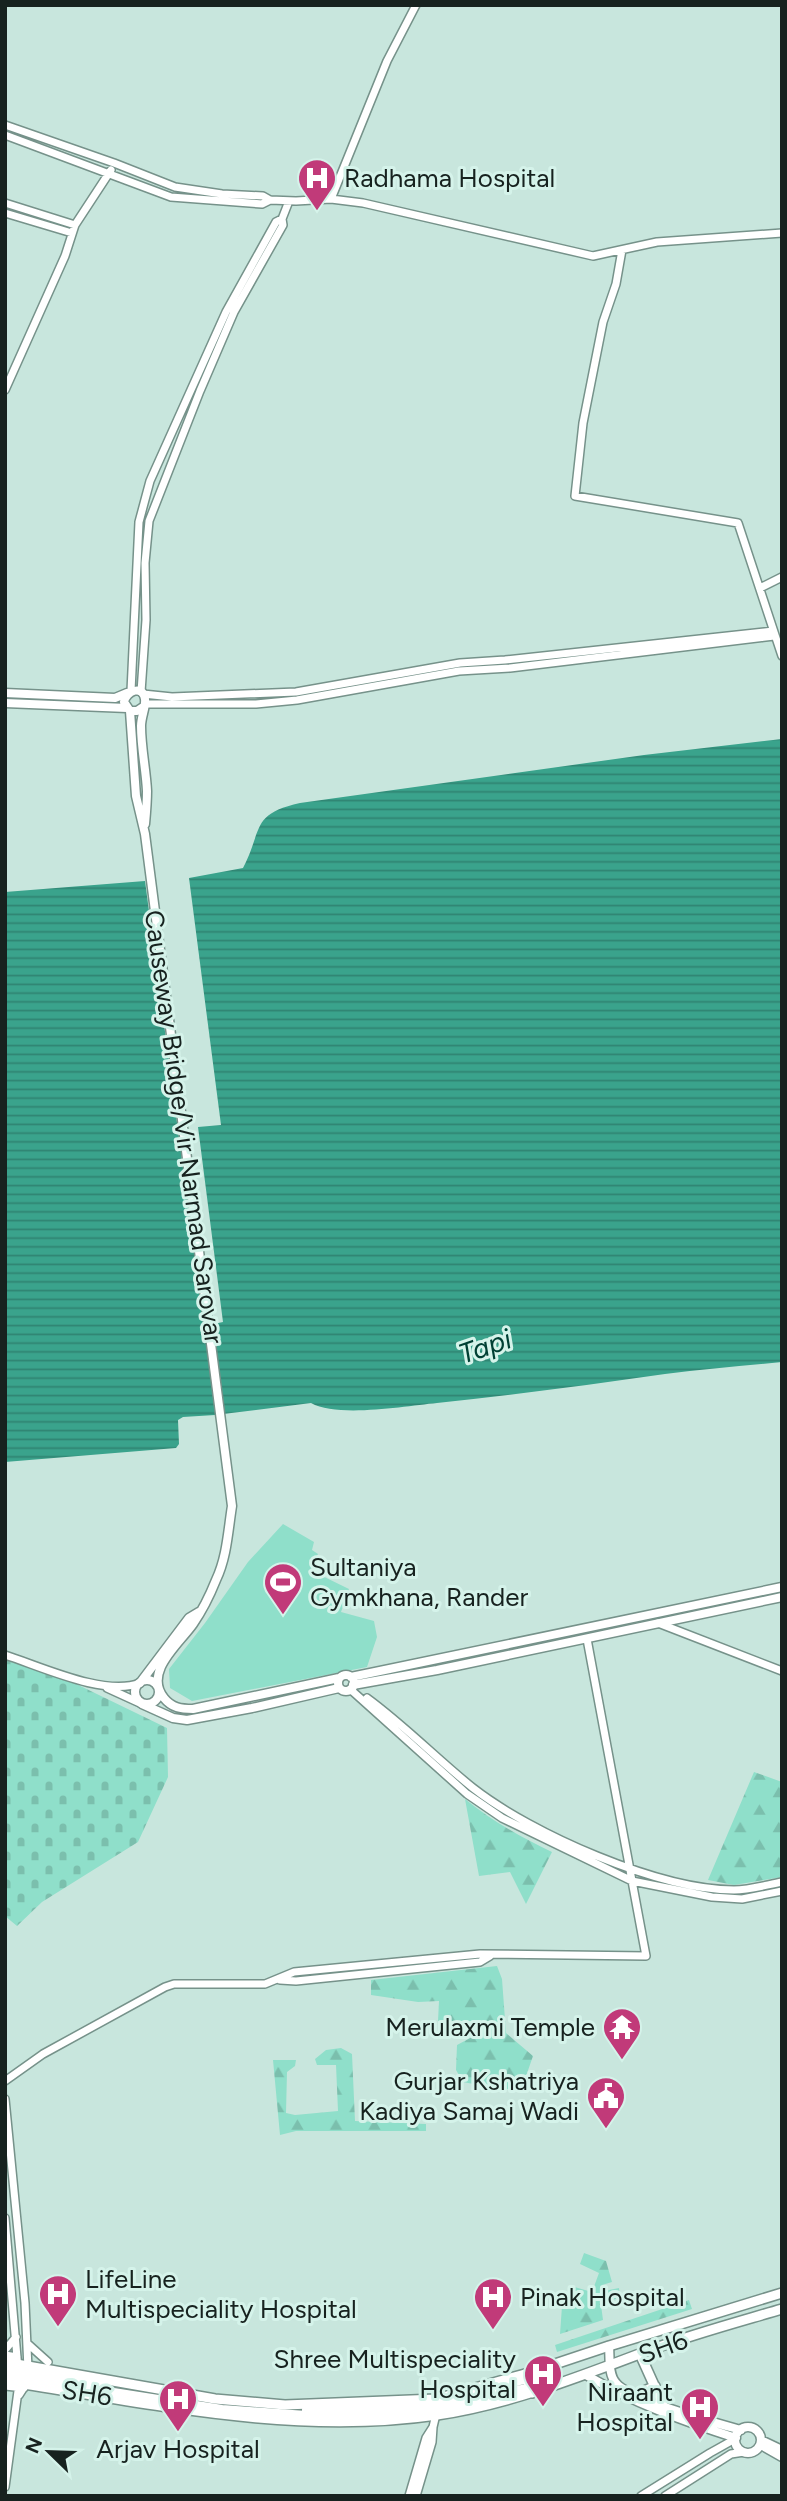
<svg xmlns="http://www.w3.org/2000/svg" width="787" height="2501" font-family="Figtree,sans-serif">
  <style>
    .forest { fill: url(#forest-firs) }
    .cemetery { fill: url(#cemetery-stones) }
    .pitch { fill: #8fdfca }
    .water { fill: url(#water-rules) }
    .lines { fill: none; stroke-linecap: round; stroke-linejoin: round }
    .tertiary-casing { stroke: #76928a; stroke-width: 10 }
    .secondary-casing { stroke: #76928a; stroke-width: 11 }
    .primary-casing { stroke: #76928a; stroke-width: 12 }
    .tertiary { stroke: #fff; stroke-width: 7 }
    .secondary { stroke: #fff; stroke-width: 8 }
    .primary { stroke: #fff; stroke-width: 9 }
    .labels { text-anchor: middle; stroke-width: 6; stroke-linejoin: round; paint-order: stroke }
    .poi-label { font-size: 26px; fill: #17221f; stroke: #d5f3ea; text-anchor: start }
    .street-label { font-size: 26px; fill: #17221f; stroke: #d5f3ea }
    .water-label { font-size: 28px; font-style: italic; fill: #004034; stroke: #d5f3ea }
  </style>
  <defs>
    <pattern id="forest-firs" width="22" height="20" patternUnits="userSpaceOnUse" patternTransform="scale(1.75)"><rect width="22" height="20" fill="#8fdfca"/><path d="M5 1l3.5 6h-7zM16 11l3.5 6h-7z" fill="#7bbfad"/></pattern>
    <pattern id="cemetery-stones" width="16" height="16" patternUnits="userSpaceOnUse" patternTransform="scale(1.75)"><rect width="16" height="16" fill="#8fdfca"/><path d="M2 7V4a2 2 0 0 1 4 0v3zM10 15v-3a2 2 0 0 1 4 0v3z" fill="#7bbfad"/></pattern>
    <pattern id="water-rules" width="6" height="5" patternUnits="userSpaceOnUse" patternTransform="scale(1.75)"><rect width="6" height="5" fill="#3aa38c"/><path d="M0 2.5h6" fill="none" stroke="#308472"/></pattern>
  </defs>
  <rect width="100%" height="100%" fill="#c8e6dd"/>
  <path class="forest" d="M754,1772L782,1782V1877L734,1885L708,1880Z
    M465,1799C492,1821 521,1837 552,1852L526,1904L510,1872L479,1876Z
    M497,1966L502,1979L506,2033L533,2056L524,2082L505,2090L463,2082L456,2070L457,2045L474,2036L471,2021H438L439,2001L418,2002L371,1995V1980Z
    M341,2048L352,2054L355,2121L426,2124V2131H296L280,2135L273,2060H296L295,2066L287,2072L286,2113L295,2115L338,2111L336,2065H317L315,2059L326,2050Z
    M584,2253L606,2261L612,2282L602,2285L604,2291L619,2288L620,2297L601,2305L603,2320L560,2334L562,2306L571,2286L592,2292L599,2273L580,2264Z
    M689,2300L692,2309L557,2352L555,2345Z"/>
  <path class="cemetery" d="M5,1660L68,1680L167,1728L168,1777L138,1842L42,1902L17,1926L5,1916Z"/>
  <path class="pitch" d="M283,1524L314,1542L312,1550L318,1554L310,1570L349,1589L341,1612L374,1621L377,1637L367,1667L192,1701L170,1688L169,1669L205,1623L248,1562Z"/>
  <path class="water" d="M782,739V1362C743,1366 704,1369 665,1374C589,1385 513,1395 437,1403C405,1406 338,1418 311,1403L215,1415L183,1417L178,1420L179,1444L176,1448L5,1462V892L145,881L204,1326L223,1322L198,1127L221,1125L189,878L243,868C263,830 250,814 300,803L644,755Z"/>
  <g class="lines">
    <defs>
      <path id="tertiary" d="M5,125L114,163L175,187L222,194L263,196L270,200L296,201L331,199L387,61L416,5
        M5,135L171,197L262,204L270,200
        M331,199L363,203L593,256L657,242L782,233
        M5,203L75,225
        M5,213L72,233
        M622,250L616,284L603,322L583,423L575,496L738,523L782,656
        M5,390L65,256L75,225L111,170
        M760,588L782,577
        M131,691L139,522L150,481L226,312L276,222L282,219
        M141,692L146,620L145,563L149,521L200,391L234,312L283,225L282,219L289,201
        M143,694L172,697L296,692L460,663L505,660L773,631
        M145,704H256L297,700L459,671L510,668L774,636
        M658,1623L782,1671
        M5,1655C40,1666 105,1697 140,1683
        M107,1688L142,1704
        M350,1689L467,1794L502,1818L632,1881L712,1897L742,1899L782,1891
        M367,1698C404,1725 437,1759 473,1788C532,1834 659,1890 734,1890C750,1890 766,1885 782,1882
        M280,1980L296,1981L480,1962L490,1956
        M5,2081L43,2054L165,1987L174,1984H265L294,1972L480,1954L646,1956L587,1639
        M5,2099L25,2303L28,2369
        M5,2218L18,2369
        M28,2344L48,2362
        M5,2350L16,2337
        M5,2355L17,2357
        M5,2386L24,2388
        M19,2395L28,2381
        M5,2487L18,2391
        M409,2496L426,2438L433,2427L437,2410
        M416,2496L432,2442L433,2427
        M641,2496L710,2453L735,2439
        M665,2496L731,2454L744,2452"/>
      <path id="secondary" d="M5,693L115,698L127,693
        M5,703L127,708
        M143,707L137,711H130L124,702C126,691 143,684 145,699C146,707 141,717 141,726C141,748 146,770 147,791C147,802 146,813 145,824
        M130,711L136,796L145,834L232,1506C228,1531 227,1557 216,1580C210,1595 202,1611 193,1624C179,1644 143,1672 164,1698C172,1708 181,1709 193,1709L339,1678
        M338 1683a8 8 0 1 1 16 0a8 8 0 1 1-16 0Z
        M351,1677L782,1587
        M135 1692a12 12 0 1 1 24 0a12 12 0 1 1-24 0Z
        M140,1683L189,1618L199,1612
        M353,1685L437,1670L782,1597
        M142,1704L173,1718L187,1720L252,1708L339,1688
        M609,2346C610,2357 608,2375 616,2383C630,2400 716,2423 741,2430
        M5,2367L106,2384
        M5,2375L222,2409L320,2416L437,2410L530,2387
        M586,2375C634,2403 683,2421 736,2438
        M306,2410L383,2405H436L527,2379
        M735 2440a13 13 0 1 1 26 0a13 13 0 1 1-26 0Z
        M761,2440L782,2450
        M761,2445L782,2457"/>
      <path id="primary" d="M640,2354L663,2405
        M5,2362L215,2399L285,2405L436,2399L525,2374L609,2346L782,2293
        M525,2374L532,2393
        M5,2381C147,2403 294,2436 437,2415C511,2404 581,2376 650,2350C693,2334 738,2322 782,2309
        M636,2395L655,2386"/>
    </defs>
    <use href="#tertiary" class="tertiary-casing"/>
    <use href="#secondary" class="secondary-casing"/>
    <use href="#primary" class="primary-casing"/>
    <use href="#tertiary" class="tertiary"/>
    <use href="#secondary" class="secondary"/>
    <use href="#primary" class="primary"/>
  </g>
  <defs>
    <symbol id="hospital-pin" viewBox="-11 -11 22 30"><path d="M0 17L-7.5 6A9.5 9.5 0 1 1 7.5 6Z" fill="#c13a79" stroke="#d5f3ea"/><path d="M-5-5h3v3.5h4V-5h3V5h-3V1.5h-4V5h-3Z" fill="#fff"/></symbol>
    <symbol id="stadium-pin" viewBox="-11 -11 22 30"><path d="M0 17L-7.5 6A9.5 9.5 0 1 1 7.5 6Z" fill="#c13a79" stroke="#d5f3ea"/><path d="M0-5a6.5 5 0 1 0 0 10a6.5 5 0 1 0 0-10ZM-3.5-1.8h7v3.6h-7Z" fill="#fff"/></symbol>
    <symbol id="temple-pin" viewBox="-11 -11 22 30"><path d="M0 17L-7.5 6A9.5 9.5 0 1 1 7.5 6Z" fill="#c13a79" stroke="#d5f3ea"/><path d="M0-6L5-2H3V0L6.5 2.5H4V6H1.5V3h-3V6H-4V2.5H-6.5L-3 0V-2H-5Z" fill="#fff"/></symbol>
    <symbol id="civic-pin" viewBox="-11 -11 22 30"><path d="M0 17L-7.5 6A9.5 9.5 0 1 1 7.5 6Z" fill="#c13a79" stroke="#d5f3ea"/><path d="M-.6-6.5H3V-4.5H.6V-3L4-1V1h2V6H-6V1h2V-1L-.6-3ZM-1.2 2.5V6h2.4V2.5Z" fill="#fff"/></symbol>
  </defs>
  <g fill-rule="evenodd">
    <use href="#hospital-pin" x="295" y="156" width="44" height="60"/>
    <use href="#stadium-pin" x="261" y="1560" width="44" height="60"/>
    <use href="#temple-pin" x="600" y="2005" width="44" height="60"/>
    <use href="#civic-pin" x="584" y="2074" width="44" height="60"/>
    <use href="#hospital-pin" x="36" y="2272" width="44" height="60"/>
    <use href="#hospital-pin" x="471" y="2275" width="44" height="60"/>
    <use href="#hospital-pin" x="521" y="2352" width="44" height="60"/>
    <use href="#hospital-pin" x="156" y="2377" width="44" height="60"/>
    <use href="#hospital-pin" x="678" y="2385" width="44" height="60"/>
  </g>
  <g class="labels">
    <g class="poi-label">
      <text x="344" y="187">Radhama Hospital</text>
      <text x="310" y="1576">Sultaniya<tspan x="310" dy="30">Gymkhana, Rander</tspan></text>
      <text x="595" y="2036" text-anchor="end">Merulaxmi Temple</text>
      <text x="579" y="2090" text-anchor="end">Gurjar Kshatriya<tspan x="579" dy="30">Kadiya Samaj Wadi</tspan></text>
      <text x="85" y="2288">LifeLine<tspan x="85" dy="30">Multispeciality Hospital</tspan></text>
      <text x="520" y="2306">Pinak Hospital</text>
      <text x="516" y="2368" text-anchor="end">Shree Multispeciality<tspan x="516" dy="30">Hospital</tspan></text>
      <text x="673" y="2401" text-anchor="end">Niraant<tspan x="673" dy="30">Hospital</tspan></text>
      <text x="178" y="2458" text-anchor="middle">Arjav Hospital</text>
    </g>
    <g class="street-label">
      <text transform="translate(184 1127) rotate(82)" y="9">Causeway Bridge/Vir Narmad Sarovar</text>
      <text transform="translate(663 2347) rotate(-20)" y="9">SH6</text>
      <text transform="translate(87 2393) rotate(9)" y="9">SH6</text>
    </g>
    <g class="water-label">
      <text transform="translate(485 1346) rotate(-19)" y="10">Tapi</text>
    </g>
  </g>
  <rect width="787" height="2501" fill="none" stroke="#17221f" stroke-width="14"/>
  <g transform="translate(49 2452) rotate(293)" stroke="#d5f3ea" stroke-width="5" paint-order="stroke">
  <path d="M0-5L12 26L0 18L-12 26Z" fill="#17221f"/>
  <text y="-10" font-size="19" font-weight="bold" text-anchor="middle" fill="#17221f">N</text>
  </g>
</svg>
